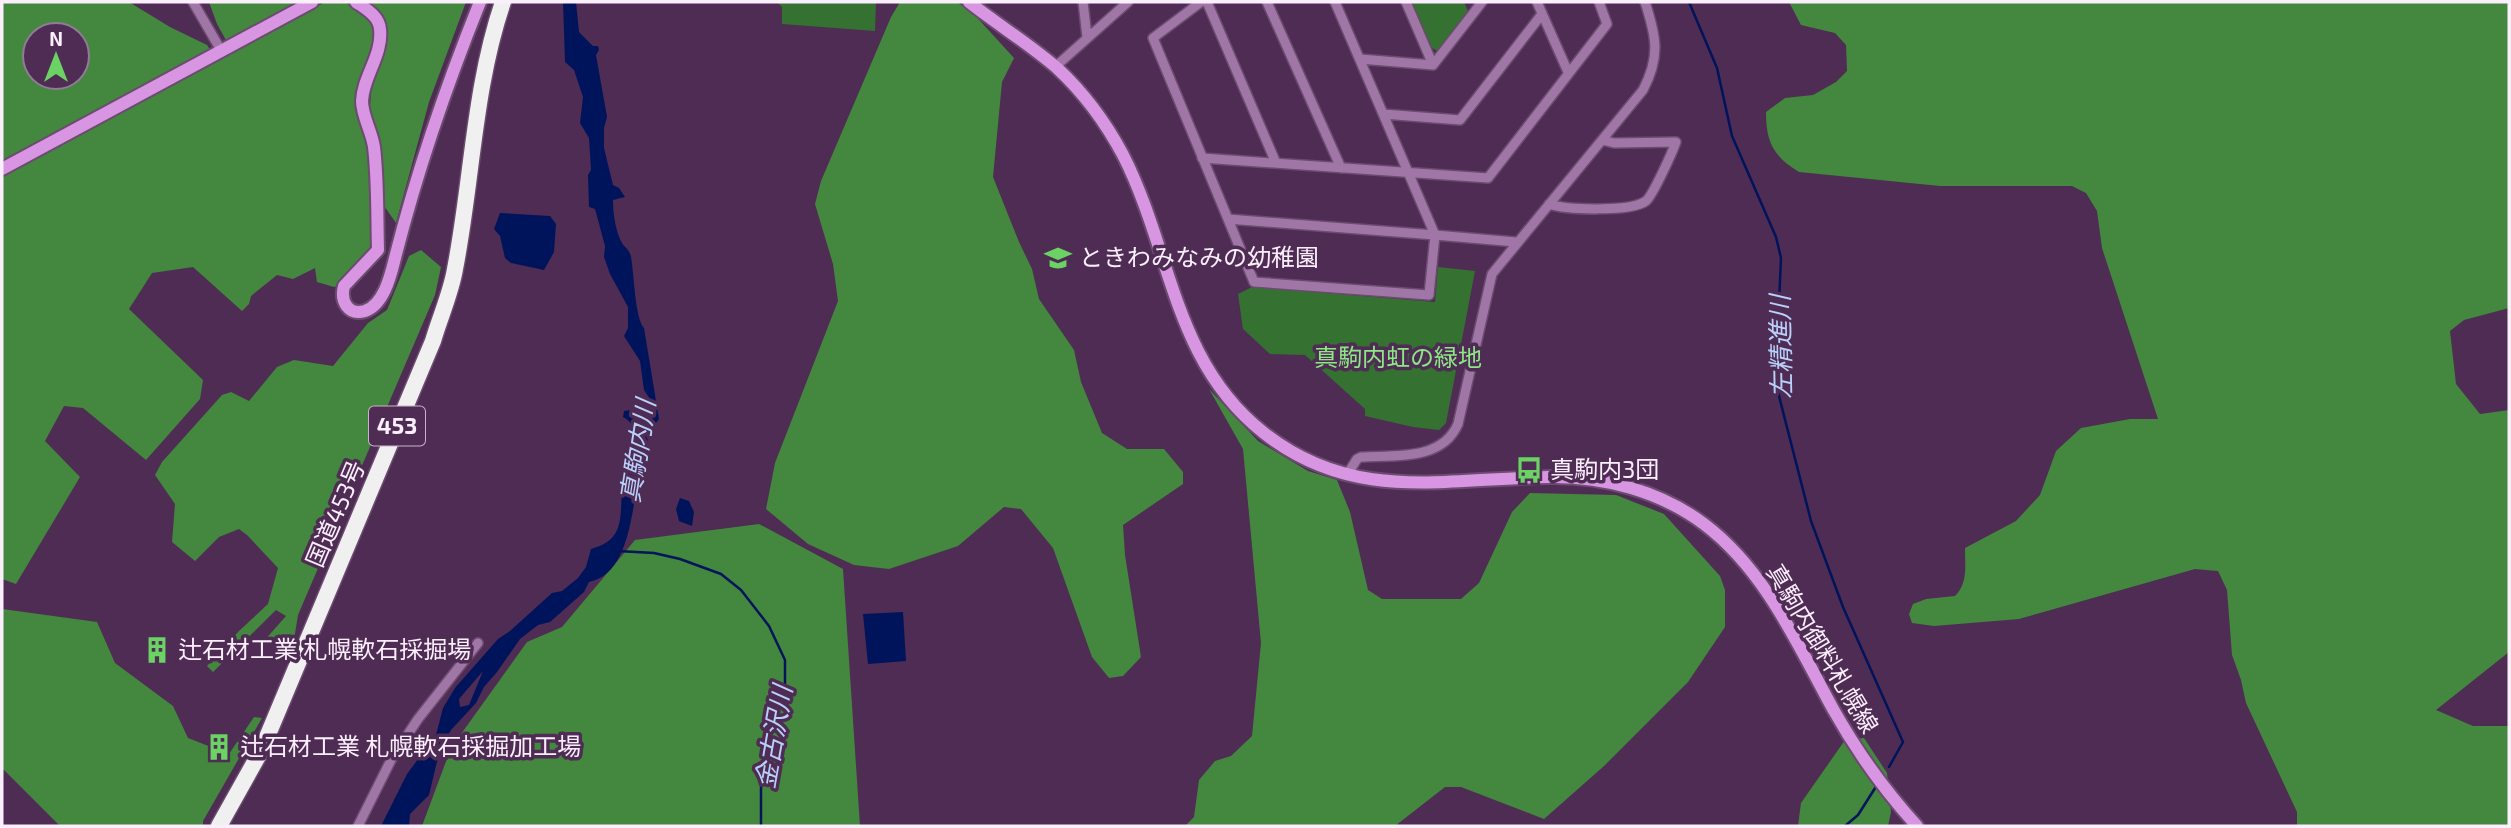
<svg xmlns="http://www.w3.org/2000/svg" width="2511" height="828" font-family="'Exo 2','Noto Sans JP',sans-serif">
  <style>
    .green { fill: #357131 }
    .forest { fill: #43883e; fill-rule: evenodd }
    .water { fill: #00145b; fill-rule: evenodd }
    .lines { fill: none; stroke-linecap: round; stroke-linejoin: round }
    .stream { stroke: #00145b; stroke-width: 2.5 }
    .street-casing { stroke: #6b4b6f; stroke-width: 12 }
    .secondary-casing { stroke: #6b4b6f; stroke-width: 16 }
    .highway-casing { stroke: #6b4b6f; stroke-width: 19 }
    .street { stroke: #a076a6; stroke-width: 9 }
    .secondary { stroke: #d895e2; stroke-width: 12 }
    .highway { stroke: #f0f0f0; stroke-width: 16 }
    .labels { text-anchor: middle; stroke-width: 7; stroke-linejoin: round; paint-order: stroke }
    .shield { fill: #4f2c54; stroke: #c8b4ca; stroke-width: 2 }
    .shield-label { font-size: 23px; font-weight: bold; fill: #fceffd }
    .poi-label { font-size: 24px; fill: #fceffd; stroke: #4f2c54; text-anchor: start }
    .park-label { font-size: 24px; fill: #8de785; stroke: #4f2c54 }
    .street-label { font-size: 24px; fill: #fceffd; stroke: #4f2c54 }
    .water-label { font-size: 26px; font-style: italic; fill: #b9d0fa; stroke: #4f2c54 }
  </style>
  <rect width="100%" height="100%" fill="#4f2c54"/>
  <path class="green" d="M777,2H876L875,31L782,24V7Z
    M1412,2H1464L1468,11L1438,51L1432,48Z
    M1438,267L1475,271L1446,423L1439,430L1413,427L1365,416V409L1305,355L1270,354L1243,329L1238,294L1252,287L1435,302Z"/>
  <path class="forest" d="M2,2H129L170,27L207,45L211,51L2,173ZM35,35H77V77H35Z
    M209,2H301L227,42L217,24Z
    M325,2H345L371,18L377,33L375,49L364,74L372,147L375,247L352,282L334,287L317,282L315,268L293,279L277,275L251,296L249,304L242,311L193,267L152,273L129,309L203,380L200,399L146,460L83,408L64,406L45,441L80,477L16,584L2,579V175Z
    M372,2H466L429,102L396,223L384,206L376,132L370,106L372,82L383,22L372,6Z
    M900,2H957L972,12L1014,58L1002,82L993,177L1019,242L1032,269L1039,299L1074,350L1081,382L1102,433L1127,449H1164L1183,472V484L1123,525L1125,555L1141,657L1123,676L1109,678L1092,657L1053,548L1021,509L1004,507L958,546L889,569L854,565L808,544L766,509L775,463L838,301L833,264L815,204L821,181L891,17Z
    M1789,2H2509V308L2464,320L2450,331L2456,384L2480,414L2509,410V652L2436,710L2473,726H2509V826H2297V812L2246,703L2241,680L2232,655L2227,590L2218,571L2195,569L2019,619L1934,626L1912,623L1909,614L1913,604L1926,599L1955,596C1968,583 1965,566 1965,548L2016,521L2040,495L2056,451L2081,428L2130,419H2158L2102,248L2097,211L2086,193L2072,186H1940L1799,172C1773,156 1766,142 1766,112L1785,98L1813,95L1836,82L1847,71L1846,45L1835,33L1801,25Z
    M421,250L441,267L435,295L298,615L292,652L263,642L286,616L276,610L213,672L207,666L239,631L268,604L278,568L247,535L239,529L219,537L195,561L172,542L175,504L155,475L162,462L222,395L231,392L249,401L277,367L294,360L333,366L368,323L387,310L409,256Z
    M1209,389L1258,441L1308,471L1337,480L1350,512L1368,590L1382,599H1461L1479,583L1512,512L1530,493L1616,495L1664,514L1720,576L1725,590V627L1688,682L1604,766L1544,819L1461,787H1445L1395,826H1185L1194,817L1199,780L1215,761L1231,756L1252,736L1261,643L1243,449Z
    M759,524L843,569L860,826H422L451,748L527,642L562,627L635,540Z
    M2,609L97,622L115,663L173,706L188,738L229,754L254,717L262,718L203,821V826H60L2,768Z
    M1864,738L1887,773L1891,812L1888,826H1798L1801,803L1845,740Z"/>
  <path class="water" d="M563,2H576L579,32L593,46H598L599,50L596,55L607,117L604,128V148L613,185L619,188L625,197L613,200C613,213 615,227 620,239C622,246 630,249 631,257C634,273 635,319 644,328L659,419C626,457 646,570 589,582L584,592L550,622L538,625L520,639L497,672L484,687L476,703L451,730L440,749L429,795L410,814L409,826H381L407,774L436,735L443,708L455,688L498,639L510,631L552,593L562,591L578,578L586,567L591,549C629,539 618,512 623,481C624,473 630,469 633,462C638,447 639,425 623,417L624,411C634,410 645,409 650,399L644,390L640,361L624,336L628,328V307L610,274L604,257L605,246L595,209L589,207L588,175L591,170L589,138L580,123L583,97L574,70L565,62ZM483,671L469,705L460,707L459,699Z
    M500,213L550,216L556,224L554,252L544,270L511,263L505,258L500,236L494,229Z
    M680,498L689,501L694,512L692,526L679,521L676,509Z
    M903,612L906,661L868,664L863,614Z"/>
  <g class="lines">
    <path class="stream" d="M1689,2L1717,68L1732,136L1776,237L1781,258L1776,373L1779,396L1811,521L1843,607L1903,742L1889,767
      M618,551L654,553L680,559L721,574L741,590L769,626L785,660V685L766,752L761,785V826
      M1845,826L1858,815L1877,785"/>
    <defs>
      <path id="street" d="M193,2L222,52
        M1083,2L1087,37
        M1201,2L1153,38L1254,282L1429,295L1435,235L1228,219
        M1207,2L1276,163
        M1267,2L1341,168
        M1335,2L1435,235L1516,242
        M1406,2L1433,65
        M1537,2L1568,72
        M1360,59L1433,65L1482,2
        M1055,67L1128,2
        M1383,114L1460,120L1542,14
        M1202,158L1488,178L1607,24L1599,2
        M1549,204C1566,210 1631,212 1646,201C1653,195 1672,153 1676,142L1614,143L1602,140
        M1347,475L1357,459L1361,457C1395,455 1442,461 1458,424L1492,274L1643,90C1661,56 1656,36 1645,2
        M358,826L391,760L418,719L478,643"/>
      <path id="secondary" d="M356,2C366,9 379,16 380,29C383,55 363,76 362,101C362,116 372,132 374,147C378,181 377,216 378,250L344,286C340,301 348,316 365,311C383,305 390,278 394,262C417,170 445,89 480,2
        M969,2C997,24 1029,44 1057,68C1084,93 1106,123 1123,155C1172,251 1173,362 1264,433C1354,504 1446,478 1549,477C1603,476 1660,491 1704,524C1765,570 1797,643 1833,709C1856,750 1885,791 1917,826
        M2,169L312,2"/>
      <path id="highway" d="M219,826L262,749L433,341C440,317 451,293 455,269C472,182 474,86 503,2"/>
    </defs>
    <use href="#street" class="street-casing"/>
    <use href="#secondary" class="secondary-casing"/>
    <use href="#highway" class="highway-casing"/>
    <use href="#street" class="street"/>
    <use href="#secondary" class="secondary"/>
    <use href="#highway" class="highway"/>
  </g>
  <defs>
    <symbol id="school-bare" viewBox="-9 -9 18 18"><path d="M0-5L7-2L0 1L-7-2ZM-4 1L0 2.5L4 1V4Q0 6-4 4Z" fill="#6ad363" stroke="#4f2c54" stroke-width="2.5" paint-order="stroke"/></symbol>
    <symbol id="bus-bare" viewBox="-9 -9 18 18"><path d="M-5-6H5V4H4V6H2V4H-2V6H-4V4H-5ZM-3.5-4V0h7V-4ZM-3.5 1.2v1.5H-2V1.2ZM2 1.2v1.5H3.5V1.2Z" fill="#6ad363" stroke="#4f2c54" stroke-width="2.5" paint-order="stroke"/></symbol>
    <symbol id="building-bare" viewBox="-9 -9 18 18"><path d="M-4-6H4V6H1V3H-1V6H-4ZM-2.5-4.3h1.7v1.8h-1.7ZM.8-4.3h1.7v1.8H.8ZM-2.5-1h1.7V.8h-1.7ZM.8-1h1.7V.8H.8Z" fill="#6ad363" stroke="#4f2c54" stroke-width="2.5" paint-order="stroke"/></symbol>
  </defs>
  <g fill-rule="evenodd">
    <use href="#school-bare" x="1039" y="239" width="38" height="38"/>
    <use href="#bus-bare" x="1510" y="451" width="38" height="38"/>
    <use href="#building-bare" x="138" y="631" width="38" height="38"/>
    <use href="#building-bare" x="200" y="728" width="38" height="38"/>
  </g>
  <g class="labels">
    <rect class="shield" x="369" y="406.5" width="56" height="39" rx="5"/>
    <g class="shield-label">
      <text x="397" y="434">453</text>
    </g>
    <g class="poi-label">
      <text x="1079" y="266">ときわみなみの幼稚園</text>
      <text x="1550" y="478">真駒内3団</text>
      <text x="178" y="658">辻石材工業 札幌軟石採掘場</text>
      <text x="240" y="755">辻石材工業 札幌軟石採掘加工場</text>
    </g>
    <g class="park-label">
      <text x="1398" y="366">真駒内虹の緑地</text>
    </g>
    <g class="street-label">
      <text transform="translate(336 514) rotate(-67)" y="8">国道453号</text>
      <text transform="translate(1822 649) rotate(59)" y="8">真駒内御料札幌線</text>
    </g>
    <g class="water-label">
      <text transform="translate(1781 347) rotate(-91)" y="9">左精進川</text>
      <text transform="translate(638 451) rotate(-81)" y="9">真駒内川</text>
      <text transform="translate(774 737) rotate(-80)" y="9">金古沢川</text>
    </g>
  </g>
  <rect width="2511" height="828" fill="none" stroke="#fceffd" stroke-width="7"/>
  <g transform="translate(56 56)"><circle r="33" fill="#4f2c54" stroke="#947a98" stroke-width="2"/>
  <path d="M0-5L12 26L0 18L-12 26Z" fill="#6ad363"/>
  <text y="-10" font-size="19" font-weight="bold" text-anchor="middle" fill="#fceffd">N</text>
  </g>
</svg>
